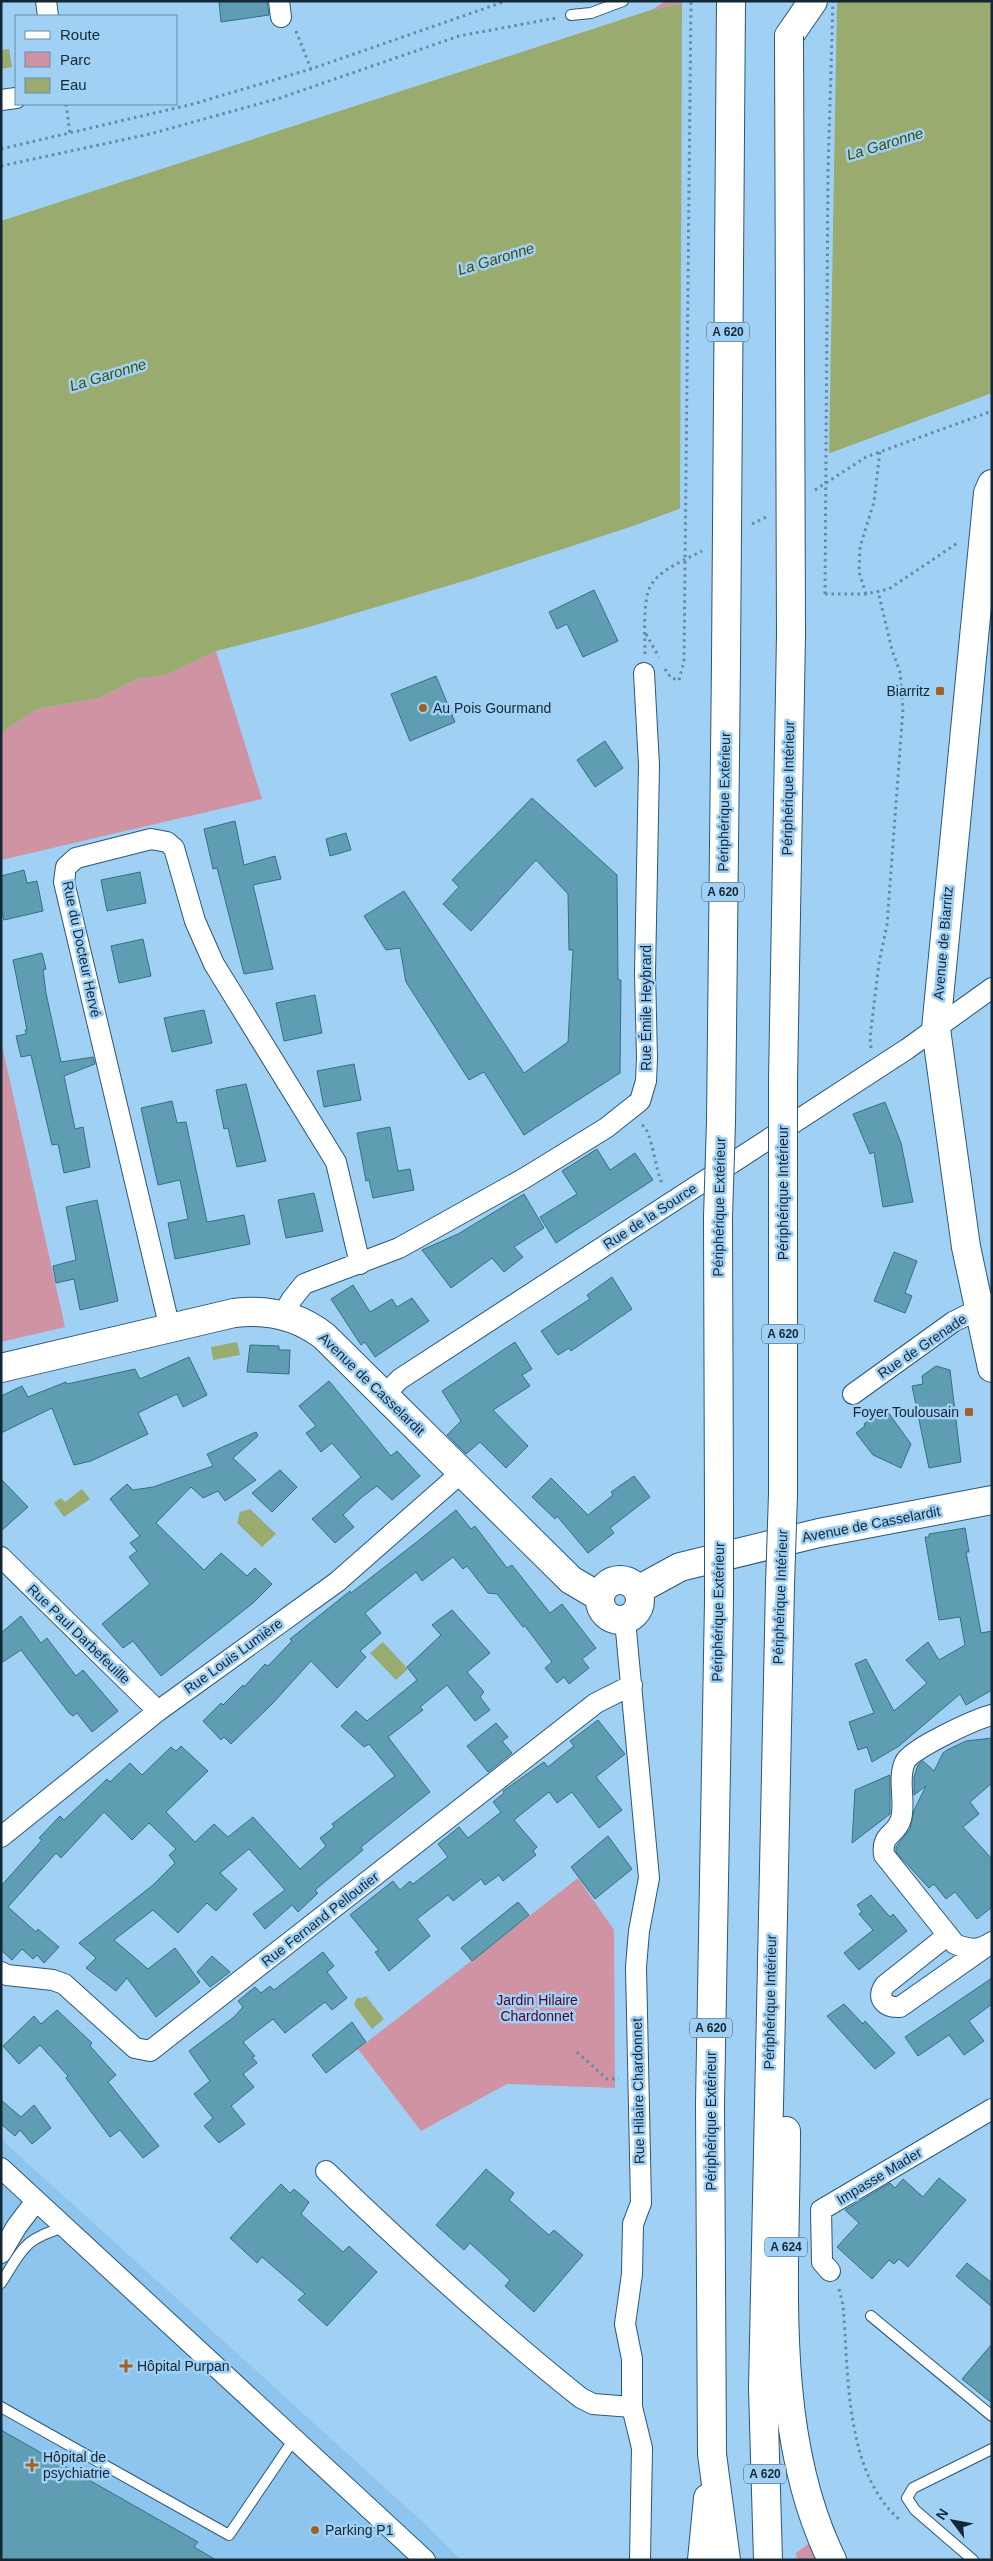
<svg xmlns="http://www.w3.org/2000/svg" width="993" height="2561" font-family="Helvetica,sans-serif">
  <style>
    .built { fill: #8ec5ee }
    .green { fill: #d093a3 }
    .water { fill: #9aab70 }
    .pier { fill: #a1d0f5 }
    .building { fill: #5e9db2; stroke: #327185 }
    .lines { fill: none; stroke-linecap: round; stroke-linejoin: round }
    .lane-casing { stroke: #2b5877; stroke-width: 12 }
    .street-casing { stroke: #2b5877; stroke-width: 22 }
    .secondary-casing { stroke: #2b5877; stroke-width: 30 }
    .highway-casing { stroke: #2b5877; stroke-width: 30 }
    .path { stroke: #6689a4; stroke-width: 3; stroke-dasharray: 2.5 4; stroke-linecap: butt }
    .lane { stroke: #fff; stroke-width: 10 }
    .street { stroke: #fff; stroke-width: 20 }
    .secondary { stroke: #fff; stroke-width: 28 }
    .highway { stroke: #fff; stroke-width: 28 }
    .highway-bridge-casing { stroke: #2b5877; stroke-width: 30; stroke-linecap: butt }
    .path-bridge { stroke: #6689a4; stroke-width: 3; stroke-dasharray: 2.5 4; stroke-linecap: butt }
    .highway-bridge { stroke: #fff; stroke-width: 28 }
    .poi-dot { fill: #9f6226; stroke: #a1d0f5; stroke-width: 2 }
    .labels { text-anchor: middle; stroke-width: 5; stroke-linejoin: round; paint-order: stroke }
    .shield { fill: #a1d0f5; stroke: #3e5a6e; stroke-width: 1 }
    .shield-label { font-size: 12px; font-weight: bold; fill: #142734 }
    .poi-label { font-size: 14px; fill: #142734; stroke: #a1d0f5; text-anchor: start }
    .street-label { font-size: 14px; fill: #142734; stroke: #a1d0f5 }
    .park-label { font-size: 14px; fill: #540528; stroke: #a1d0f5 }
    .water-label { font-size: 15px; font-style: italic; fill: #3e4c07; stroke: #a1d0f5 }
  </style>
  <rect width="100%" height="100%" fill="#a1d0f5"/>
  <path class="built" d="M1,2139L425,2524L461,2560H1Z"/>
  <path class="green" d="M666,1H695L651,10Z
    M216,651L262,799L1,860V733L37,709L99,698L137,679L166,675Z
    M1,1041L65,1327L1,1342Z
    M578,1878L614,1930L615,2088L507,2084L421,2131L358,2049Z
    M811,2542L820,2560H797L796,2553Z"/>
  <path class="water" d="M695,1H992V393L633,526L474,578L309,627L216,651L166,675L137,679L99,698L37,709L1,733V221L651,10Z
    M9,49L12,67L1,69V50Z
    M237,1342L240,1355L213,1360L211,1347Z
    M82,1489L90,1499L64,1517L54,1503L61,1498L65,1502Z
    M250,1509L276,1534L262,1547L237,1523L240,1512Z
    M383,1642L408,1669L396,1680L370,1653Z
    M366,1996L384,2019L372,2029L354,2005L357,1998H362Z"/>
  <path class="pier" d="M682,1H837L829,456L680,511Z"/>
  <path class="building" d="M219,1H267L269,15L221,22Z
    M594,590L618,641L583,657L567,624L557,629L549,612Z
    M436,676L455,722L410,741L391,694Z
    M605,741L623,768L595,787L577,760Z
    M532,798L617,875L618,980H621L620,1073L524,1135L484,1072L469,1080L406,982L400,948L386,950L364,916L404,891L524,1073L568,1042L573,950H569L568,894L536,860L471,931L443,904L459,887L452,880Z
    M235,821L244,865L275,856L281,879L253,885L273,969L244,974L217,868L213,869L204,829Z
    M346,833L351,850L330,856L326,839Z
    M24,870L27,883L37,881L43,911L4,920L1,908V876Z
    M140,872L146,903L107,911L101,880Z
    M143,939L151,976L119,983L111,946Z
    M42,953L46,969L43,970L46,993L61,1062L93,1057L95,1064L64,1076L75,1129L83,1127L90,1167L64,1173L58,1144L52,1145L31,1055L21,1057L16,1036L26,1034L25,1030H27L13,960Z
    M315,995L322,1033L284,1041L276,1003Z
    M204,1010L212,1043L172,1052L164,1018Z
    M354,1064L361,1100L324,1107L317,1071Z
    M246,1084L266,1161L237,1167L228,1128L224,1129L216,1090Z
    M172,1101L177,1123L186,1122L207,1222L244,1215L250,1244L175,1259L168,1223L188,1219L180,1180L158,1185L141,1108Z
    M885,1102L901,1143L913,1202L883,1207L874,1152L870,1154L853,1114Z
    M390,1127L398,1171L410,1169L414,1190L373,1198L369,1180L366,1181L357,1133Z
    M597,1149L610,1170L635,1153L653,1180L556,1243L540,1217L577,1194L562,1171Z
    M314,1193L323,1231L286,1238L278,1200Z
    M524,1194L544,1228L514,1247L523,1257L504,1272L492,1258L451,1288L422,1250L458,1234Z
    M97,1200L118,1301L80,1310L74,1279L56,1283L53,1266L76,1260L66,1207Z
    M894,1252L917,1261L905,1293L912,1296L905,1313L874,1301Z
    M612,1277L632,1309L571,1351L569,1348L558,1355L556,1353L541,1331L590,1299L587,1295Z
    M353,1285L370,1312L392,1299L397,1307L412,1298L429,1321L375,1357L365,1342L361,1345L331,1299Z
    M515,1342L532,1369L522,1375L530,1386L493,1410L528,1446L506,1468L480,1442L466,1454L447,1435L461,1421L442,1391Z
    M250,1345L279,1346V1350H290L289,1374L247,1372Z
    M189,1357L207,1395L183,1407L177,1394L138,1413L148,1434L91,1461L74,1465L52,1408L1,1433V1396L22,1386L28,1397L66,1382L67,1384L135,1369L140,1379Z
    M936,1366L950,1370L961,1462L929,1468L912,1386L923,1384L922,1376Z
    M329,1381L391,1456L397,1451L420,1476L392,1500L377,1486L362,1497L343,1515L354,1527L335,1543L312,1519L361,1477L332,1443L321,1452L306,1433L316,1426L299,1406Z
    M885,1408L911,1444L901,1468L873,1455L856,1433L865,1426L864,1424Z
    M256,1432L258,1436L233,1458L256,1480L225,1501L218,1491L203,1498L191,1487L156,1523L204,1570L221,1553L247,1576L255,1568L272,1584L253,1603L161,1676L133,1641L123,1648L102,1624L150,1584L129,1557L137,1551L130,1543L140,1536L110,1499L127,1484L133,1490L153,1487L213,1466L207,1454Z
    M280,1470L297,1487L272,1512L252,1493Z
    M634,1476L650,1497L610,1528L614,1533L588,1553L557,1516L555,1519L532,1497L551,1478L588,1515L613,1495L611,1492Z
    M1,1479L28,1507L1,1531Z
    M456,1510L471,1529L475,1526L507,1568L512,1565L550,1613L562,1604L596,1648L582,1659L589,1668L569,1684L564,1677L557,1683L545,1668L552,1662L525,1626L523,1627L497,1594L488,1593L467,1566L463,1569L453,1557L422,1581L416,1572L365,1613L381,1633L360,1651L366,1657L337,1688L311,1661L273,1703L231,1744L224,1737L221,1740L203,1721L221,1703L223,1705L243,1685L244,1687L265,1664L268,1666L292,1641L290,1639L350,1591L351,1593L418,1541Z
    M965,1528L969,1552H966L981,1633L992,1631V1690L966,1705L960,1694L899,1746L872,1762L867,1747L858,1750L849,1722L874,1713L855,1664L866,1659L894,1711L927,1683L906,1660L928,1642L939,1660L965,1645L960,1617L939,1620L925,1537H929V1534Z
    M452,1610L490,1653L467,1672L484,1692L480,1697L490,1710L475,1721L447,1685L420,1707L423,1710L388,1737L430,1792L361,1847L363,1850L315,1890L318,1893L298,1912L292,1905L265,1929L253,1914L285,1890L249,1849L220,1873L237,1889L216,1911L207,1903L178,1933L153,1910L114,1940L148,1969L175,1948L200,1982L156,2017L127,1978L116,1991L86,1968L96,1958L79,1943L153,1885L175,1863L169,1855L176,1849L149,1823L132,1840L104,1812L61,1858L56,1853L8,1907L36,1932L38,1929L59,1947L44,1963L37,1955L33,1959L22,1949L12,1960L1,1950V1886L42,1840L39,1838L60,1816L64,1820L107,1779L110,1782L130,1763L142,1775L171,1747L176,1751L181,1746L208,1771L166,1812L195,1842L214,1824L228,1837L253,1817L300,1869L326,1846L320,1838L334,1827L332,1824L395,1776L369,1744L364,1747L341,1726L356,1711L367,1721L417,1680L407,1667L441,1635L432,1625Z
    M21,1616L41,1643L47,1638L76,1676L83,1670L118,1711L92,1732L77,1713L73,1716L69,1713L21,1650L1,1663V1633Z
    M598,1720L625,1754L596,1777L622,1810L599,1828L572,1792L557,1803L549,1792L514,1820L537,1847L533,1851L536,1855L503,1881L499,1875L485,1885L481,1879L453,1901L448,1895L417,1919L430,1936L389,1971L375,1952L379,1950L350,1915L393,1881L400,1890L410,1881L413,1884L448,1857L438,1844L459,1827L468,1838L501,1812L493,1802L504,1793L503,1791L544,1762L548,1767L574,1746L570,1741Z
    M496,1723L508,1737L502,1741L512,1753L488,1772L467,1746Z
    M992,1738V1783L970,1802L979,1814L963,1827L992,1859V1907L977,1919L955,1892L946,1899L934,1884L929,1888L904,1861L896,1852V1847L910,1829L914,1810L926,1786L914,1795V1777L918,1765L923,1761L934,1771L943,1753L947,1750L966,1741Z
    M890,1775V1814L852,1843L855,1790Z
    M608,1836L632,1869L595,1899L571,1867Z
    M871,1895L890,1917L893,1914L907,1931L859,1970L844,1953L873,1930L859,1914L862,1912L857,1905Z
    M518,1902L529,1915L472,1961L461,1948Z
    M323,1952L334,1966L327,1972L347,1998L332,2010L325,2002L285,2033L273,2019L243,2042L255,2056L252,2057L257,2063L243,2074L254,2087L231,2106L245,2124L219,2143L204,2126L213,2118L194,2094L210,2081L189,2051L234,2017L243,2007L238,2001L255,1987L261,1993L270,1986L274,1990Z
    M212,1956L230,1972L210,1987L197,1972Z
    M992,1978V2004L969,2021L984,2041L964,2055L949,2035L918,2056L905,2037Z
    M844,2004L863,2024L865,2021L895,2053L875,2069L827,2016Z
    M57,2010L92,2043L90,2046L116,2075L108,2082L159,2146L143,2158L120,2130L110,2137L66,2078L68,2076L40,2045L19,2064L3,2046L34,2016L41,2024Z
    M352,2022L366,2042L326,2073L312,2055Z
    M1,2100L21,2117L34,2105L51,2128L32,2144L20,2130L15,2136L1,2124Z
    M486,2169L514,2193L509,2200L549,2235L554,2230L583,2255L534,2312L505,2286L510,2280L470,2243L464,2250L436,2225Z
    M939,2178L966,2200L908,2267L899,2259L894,2264L889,2260L872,2279L837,2247L859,2223L845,2210L890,2183L895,2188L903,2179L923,2197Z
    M281,2184L290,2193L294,2189L309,2202L301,2214L343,2252L349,2246L377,2272L327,2326L298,2300L305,2294L262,2257L257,2263L230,2238Z
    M967,2263L992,2283V2307L956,2276Z
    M992,2344V2403L962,2379Z
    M1,2430L198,2542L194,2547L216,2560H1Z"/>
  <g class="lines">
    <defs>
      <path id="lane" d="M571,15L591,13L623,1
        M1,2283C23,2249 23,2239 65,2227
        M871,2316L992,2416
        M1,2407L229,2535L294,2439
        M973,2560L915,2510L907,2498L913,2488L992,2449"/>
      <path id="street" d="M46,1L48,16
        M279,1L281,17
        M1,100L16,98
        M283,1314L292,1299L304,1284L399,1248L523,1179L606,1128L640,1101L646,1081L647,1058L645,973L649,765L644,673
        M170,1329L64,882L66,867L76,858L151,839L167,842L174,848L195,921L214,964L336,1162L360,1264
        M853,1394L953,1322L991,1303
        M384,1395L400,1379L907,1049L992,988
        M1,1557L158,1711
        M625,1620L649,1878L639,1931L636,1967L641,2203L633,2224L632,2274L625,2324L632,2359V2407L642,2448L640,2560
        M992,1715C976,1719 910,1749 905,1762C897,1779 906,1801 901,1819C896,1836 881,1833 884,1855L955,1944C969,1950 979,1951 992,1942
        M1,1837L158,1711L337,1582L462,1472
        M948,1935L885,1985C875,1999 886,2008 900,2007L984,1948
        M1,1972L7,1975L53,1980L64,1984L135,2048L150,2051L596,1703L632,1685
        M1,2168L425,2560
        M326,2171C408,2250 492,2327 581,2398L593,2404L632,2407
        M1,2253L17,2226L36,2201
        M830,2271L822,2262L821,2210L992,2109"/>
      <path id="secondary" d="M992,484L988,493L936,1029L966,1247L992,1368
        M1,1368L234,1313C267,1309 297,1315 324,1336L571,1580L600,1597
        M600 1600a20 20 0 1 1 40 0a20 20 0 1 1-40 0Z
        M638,1590L680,1567L819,1533L992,1500"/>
      <path id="highway" d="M789,36L813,1
        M783,1081L791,635
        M721,1122L726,662
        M718,1217L719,1511
        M783,1494V1175
        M719,1601L710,2104L712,2454L726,2560
        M786,2131C786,2270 769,2432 832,2560
        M702,2560L708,2498
        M768,2560L763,2388L780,1585"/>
    </defs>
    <use href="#lane" class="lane-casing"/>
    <use href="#street" class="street-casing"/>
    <use href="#secondary" class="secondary-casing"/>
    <use href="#highway" class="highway-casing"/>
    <path class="path" d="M296,31L311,69
      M66,104L70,134
      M1,149L193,104L311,69L506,1
      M1,166L150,134L280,98L459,36L556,18
      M815,490L866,457L992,411
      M752,524L766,517
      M825,594H866L889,589L959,542
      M866,594L859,572L860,547L874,502L880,451
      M646,634L659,657
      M645,654C645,635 643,611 648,592C654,571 685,560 702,551
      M665,669L671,678L679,680
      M871,1048L870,1037L879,963L887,925L903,709L900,672L892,650L878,591
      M642,1125C652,1130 655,1170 662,1183
      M577,2052L607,2079H619
      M839,2289L843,2305C849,2374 844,2473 901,2521"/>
    <use href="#lane" class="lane"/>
    <use href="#street" class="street"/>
    <use href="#secondary" class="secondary"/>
    <use href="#highway" class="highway"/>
    <defs>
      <path id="highway-bridge" d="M789,36L791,635
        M726,662L731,1
        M783,1175V1081
        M718,1217L721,1122
        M719,1511V1601
        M780,1585L783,1494"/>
    </defs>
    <use href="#highway-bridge" class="highway-bridge-casing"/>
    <path class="path-bridge" d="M825,594L828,171L833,1
      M679,680L684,661L691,1"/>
    <use href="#highway-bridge" class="highway-bridge"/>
  </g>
  <g class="poi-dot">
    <rect x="935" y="686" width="10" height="10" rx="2.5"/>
    <circle cx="423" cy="708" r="5"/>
    <rect x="964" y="1407" width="10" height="10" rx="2.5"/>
    <path d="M123.5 2358.5h5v5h5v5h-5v5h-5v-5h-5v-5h5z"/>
    <path d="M29.5 2457.5h5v5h5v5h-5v5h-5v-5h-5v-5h5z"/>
    <circle cx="315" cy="2530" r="5"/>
  </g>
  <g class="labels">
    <g class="shield">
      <rect x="707" y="322.5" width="42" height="19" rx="4"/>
      <rect x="702" y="882.5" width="42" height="19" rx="4"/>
      <rect x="762" y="1324.5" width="42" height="19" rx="4"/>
      <rect x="690" y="2018.5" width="42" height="19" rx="4"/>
      <rect x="765" y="2237.5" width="42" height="19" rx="4"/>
      <rect x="744" y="2464.5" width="42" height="19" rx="4"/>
    </g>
    <g class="shield-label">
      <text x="728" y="336">A 620</text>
      <text x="723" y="896">A 620</text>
      <text x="783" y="1338">A 620</text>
      <text x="711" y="2032">A 620</text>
      <text x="786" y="2251">A 624</text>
      <text x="765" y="2478">A 620</text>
    </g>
    <g class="poi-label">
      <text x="930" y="696" text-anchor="end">Biarritz</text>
      <text x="433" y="713">Au Pois Gourmand</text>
      <text x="959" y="1417" text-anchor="end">Foyer Toulousain</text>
      <text x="137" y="2371">Hôpital Purpan</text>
      <text x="43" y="2462">Hôpital de<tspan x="43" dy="16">psychiatrie</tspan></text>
      <text x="325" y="2535">Parking P1</text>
    </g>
    <g class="street-label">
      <text transform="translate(788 788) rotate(-89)" y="5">Périphérique Intérieur</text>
      <text transform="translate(724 802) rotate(-89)" y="5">Périphérique Extérieur</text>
      <text transform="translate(943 943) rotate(-85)" y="5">Avenue de Biarritz</text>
      <text transform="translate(82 949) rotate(78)" y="5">Rue du Docteur Hervé</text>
      <text transform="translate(646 1008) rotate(-90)" y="5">Rue Émile Heybrard</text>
      <text transform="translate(783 1193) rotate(-90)" y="5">Périphérique Intérieur</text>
      <text transform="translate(719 1207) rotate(-89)" y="5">Périphérique Extérieur</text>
      <text transform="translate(650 1216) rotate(-33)" y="5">Rue de la Source</text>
      <text transform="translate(922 1346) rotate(-34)" y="5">Rue de Grenade</text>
      <text transform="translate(372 1384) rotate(44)" y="5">Avenue de Casselardit</text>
      <text transform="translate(871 1524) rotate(-11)" y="5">Avenue de Casselardit</text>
      <text transform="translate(780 1597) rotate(-88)" y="5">Périphérique Intérieur</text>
      <text transform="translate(718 1612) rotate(-89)" y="5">Périphérique Extérieur</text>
      <text transform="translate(79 1634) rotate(44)" y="5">Rue Paul Darbefeuille</text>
      <text transform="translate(233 1656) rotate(-36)" y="5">Rue Louis Lumière</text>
      <text transform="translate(320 1919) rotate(-38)" y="5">Rue Fernand Pelloutier</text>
      <text transform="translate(770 2002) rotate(-89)" y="5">Périphérique Intérieur</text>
      <text transform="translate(638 2091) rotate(-91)" y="5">Rue Hilaire Chardonnet</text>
      <text transform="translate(711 2121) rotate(-90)" y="5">Périphérique Extérieur</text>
      <text transform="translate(879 2176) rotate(-31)" y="5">Impasse Mader</text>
    </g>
    <g class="park-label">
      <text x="537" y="2005">Jardin Hilaire<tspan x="537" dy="16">Chardonnet</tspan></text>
    </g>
    <g class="water-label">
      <text transform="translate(885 144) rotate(-17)" y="5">La Garonne</text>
      <text transform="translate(496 259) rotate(-17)" y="5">La Garonne</text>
      <text transform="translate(108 375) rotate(-17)" y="5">La Garonne</text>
    </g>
  </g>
  <rect width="993" height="2561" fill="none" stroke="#142734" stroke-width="5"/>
  <rect x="15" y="15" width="162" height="90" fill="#a1d0f5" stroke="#698ca8"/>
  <rect x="25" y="31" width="25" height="8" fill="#ffffff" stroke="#698ca8"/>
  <text x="60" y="40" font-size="15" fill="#142734">Route</text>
  <rect x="25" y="52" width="25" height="15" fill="#d093a3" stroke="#698ca8"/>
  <text x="60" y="65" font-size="15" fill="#142734">Parc</text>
  <rect x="25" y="78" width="25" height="15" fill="#9aab70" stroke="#698ca8"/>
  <text x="60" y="90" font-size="15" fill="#142734">Eau</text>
  <g transform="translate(953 2521) rotate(302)" stroke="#a1d0f5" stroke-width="4" paint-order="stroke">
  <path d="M0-4L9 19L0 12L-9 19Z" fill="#142734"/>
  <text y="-8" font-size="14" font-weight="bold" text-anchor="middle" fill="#142734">N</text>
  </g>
</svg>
